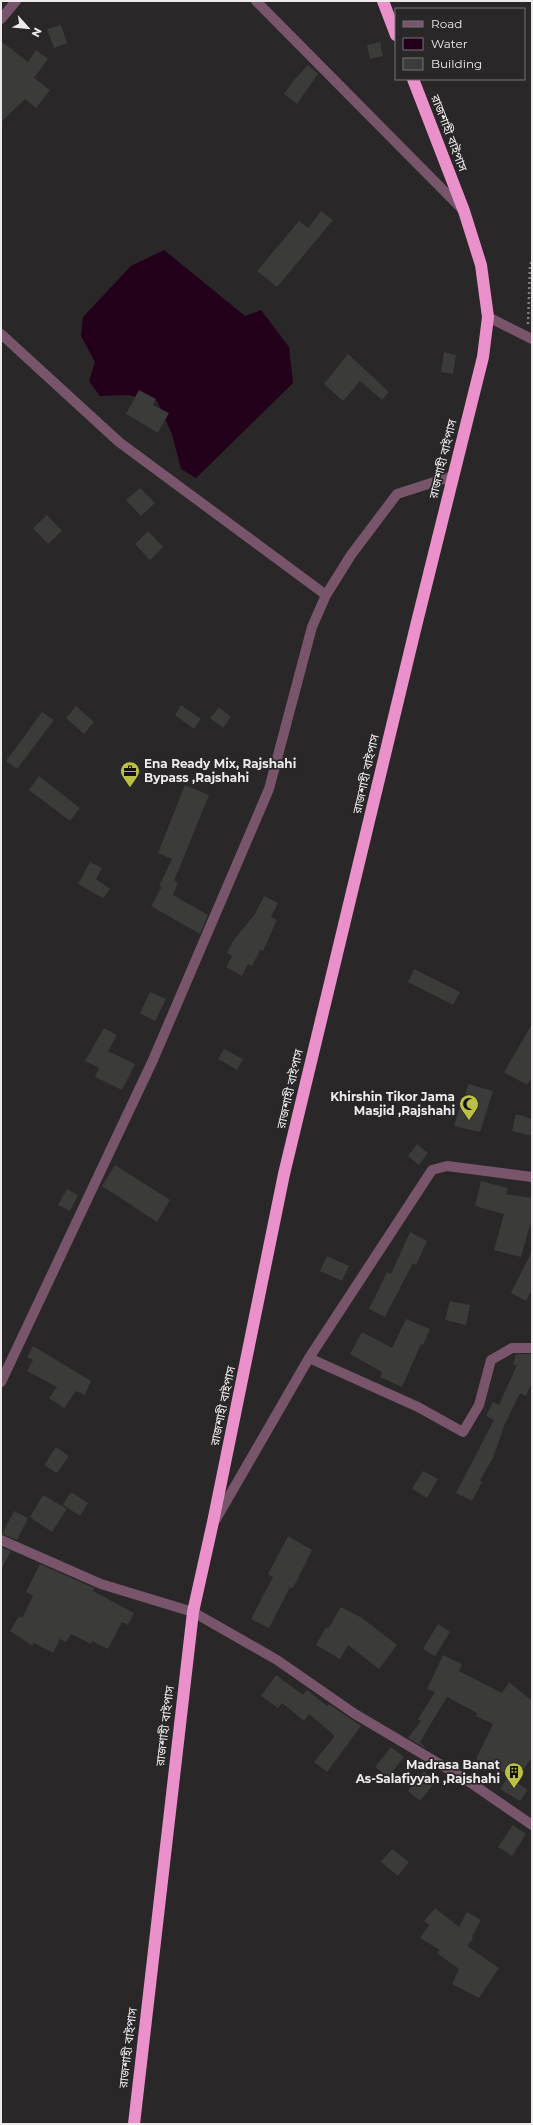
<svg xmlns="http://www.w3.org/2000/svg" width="533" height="2125" font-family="Montserrat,'Noto Sans Bengali',sans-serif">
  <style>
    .water { fill: #23011a }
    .building { fill: #3b3b39 }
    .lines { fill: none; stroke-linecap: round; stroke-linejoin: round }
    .path { stroke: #807e7f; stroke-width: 2.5; stroke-dasharray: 2 3; stroke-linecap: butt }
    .minor { stroke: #79556c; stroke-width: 10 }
    .highway { stroke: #ea90cb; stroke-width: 12 }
    .labels { text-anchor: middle; stroke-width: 3.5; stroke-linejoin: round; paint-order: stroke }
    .street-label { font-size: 12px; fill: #eceaeb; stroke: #292728 }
    .poi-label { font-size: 12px; font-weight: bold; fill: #eceaeb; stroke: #292728; text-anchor: end }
  </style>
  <rect width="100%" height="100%" fill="#292728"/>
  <path class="water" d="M164,250L245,316L261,310L289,347L293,383L196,478L181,469L172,434L157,401L128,395L100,396L89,381L95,362L81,336L83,317L131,266Z"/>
  <path class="building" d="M61,25L67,43L54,48L47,29Z
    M1,41L28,62L36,50L48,59L34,78L50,90L36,108L25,99L1,122Z
    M380,42L383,56L370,59L367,45Z
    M308,65L318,74L297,104L284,94L294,80Z
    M321,211L333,220L277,287L257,271L299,221L308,228Z
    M444,352L456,355L453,374L441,372Z
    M348,354L389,392L382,400L360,381L343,401L324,384Z
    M139,390L156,399L153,405L169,413L158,433L126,414Z
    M140,488L155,503L141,516L126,500Z
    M47,515L62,531L48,544L33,528Z
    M148,531L163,547L150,560L135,544Z
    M181,705L201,719L194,729L175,715Z
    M76,706L94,722L84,734L66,718Z
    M219,707L231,717L223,728L210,718Z
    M42,712L54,720L17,769L6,761Z
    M39,776L80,808L70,821L29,790Z
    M185,785L209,795L174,881L178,883L173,895L208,915L200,934L151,906L162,887L159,886L172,859L158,853Z
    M90,862L102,868L96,879L110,889L103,898L78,884Z
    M264,896L278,903L271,917L277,920L263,951L260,950L252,966L248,964L242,976L226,967L232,956L227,953L233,941L255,914Z
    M414,969L460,992L453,1005L408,982Z
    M150,992L166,999L155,1021L140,1013Z
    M532,1024V1077L527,1085L504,1072Z
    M104,1028L117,1035L108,1051L135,1064L122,1090L95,1077L99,1068L85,1061Z
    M224,1049L243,1059L237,1070L218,1059Z
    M468,1084L493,1091L480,1132L454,1126L459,1109L461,1110Z
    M516,1114L532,1119V1136L512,1131Z
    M417,1144L428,1153L419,1165L408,1156Z
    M115,1165L170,1200L157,1222L102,1186Z
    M481,1181L508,1188L506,1194L532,1198V1225H530L521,1257L494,1250L504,1214L475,1206Z
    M67,1189L78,1195L70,1211L58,1205Z
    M410,1232L427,1241L416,1265L413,1263L385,1317L369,1309L387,1272L391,1274Z
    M532,1251V1290L526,1301L511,1293Z
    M327,1256L349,1266L342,1281L320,1271Z
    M450,1301L470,1305L466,1325L445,1320Z
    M406,1319L430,1329L423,1345L421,1344L402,1387L380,1377L382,1372L350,1354L362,1332L392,1348Z
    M33,1346L91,1381L85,1395L76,1391L64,1408L49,1398L57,1387L27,1371L33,1360L27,1357Z
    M516,1354H532V1383L526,1396L520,1393L504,1426L493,1458L480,1480L482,1482L472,1501L456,1493L494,1420L486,1416L493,1402L499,1405L517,1365H513Z
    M56,1447L69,1456L57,1473L44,1465Z
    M423,1471L438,1479L427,1498L412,1489Z
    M71,1492L88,1503L80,1516L63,1505Z
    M43,1495L67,1509L52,1532L30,1517Z
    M14,1511L28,1518L17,1540L2,1534Z
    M288,1536L312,1550L293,1588L290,1587L269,1628L251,1619L273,1577L268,1574Z
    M1,1547L11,1551L1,1570Z
    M40,1564L94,1588L93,1591L134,1613L128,1625L122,1622L108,1649L92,1641L91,1644L71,1634L66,1642L60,1639L53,1653L34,1643L33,1646L10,1631L19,1616L22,1618L33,1596L26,1592Z
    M341,1607L362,1618L397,1645L379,1669L348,1645L340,1659L316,1645L326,1627L328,1629Z
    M438,1624L450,1632L435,1656L423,1649Z
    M443,1655L462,1664L459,1671L502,1693L509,1682L532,1701V1757L517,1779L476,1759L493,1724L476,1716L477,1713L447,1697L420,1742L427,1749L408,1738L421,1721L418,1719L435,1692L427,1689Z
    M276,1675L303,1695L307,1690L327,1706L329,1704L361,1726L327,1772L314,1762L334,1737L333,1734L309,1714L304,1721L282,1703L278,1708L261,1696Z
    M391,1747L404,1757L388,1777L375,1767Z
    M424,1771L436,1781L420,1801L408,1791Z
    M508,1777L528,1790L520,1801L500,1789Z
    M513,1825L526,1834L512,1856L498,1847Z
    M392,1849L409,1862L398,1876L381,1862Z
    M435,1908L459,1927L467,1912L481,1920L472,1937L473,1938L467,1946L499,1968L479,1998L452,1984L459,1969L437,1953L440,1950L420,1938L429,1925L424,1921Z"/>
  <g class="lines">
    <path class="path" d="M528,324L530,266L532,260"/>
    <path class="minor" d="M256,1L463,210
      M1,19L16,1
      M488,317L532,339
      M1,334L119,442L326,595
      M309,1358L418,1407L463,1432L479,1405L491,1360L512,1348H532
      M1,1382L153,1060L269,789L312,627L326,595L351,555L397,494L453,476
      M216,1519L309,1358L432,1170L447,1166L532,1177
      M1,1540L101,1584L193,1612L277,1660L355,1714L465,1779L532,1825"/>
    <path class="highway" d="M383,1L396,35
      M134,2124L193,1612L213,1522L284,1174L415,630L483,357L488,317L481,265L464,211L413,79"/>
  </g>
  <defs>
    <symbol id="office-pin" viewBox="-11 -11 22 30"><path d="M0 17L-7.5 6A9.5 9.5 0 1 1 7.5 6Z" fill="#bbc044" stroke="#292728"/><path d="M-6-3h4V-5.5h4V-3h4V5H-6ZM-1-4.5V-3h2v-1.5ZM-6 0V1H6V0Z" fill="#111"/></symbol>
    <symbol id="mosque-pin" viewBox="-11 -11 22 30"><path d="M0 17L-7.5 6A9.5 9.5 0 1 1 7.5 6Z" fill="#bbc044" stroke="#292728"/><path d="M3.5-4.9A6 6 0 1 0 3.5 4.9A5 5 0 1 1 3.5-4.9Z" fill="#111"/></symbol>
    <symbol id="building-pin" viewBox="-11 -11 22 30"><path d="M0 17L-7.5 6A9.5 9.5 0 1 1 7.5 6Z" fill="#bbc044" stroke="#292728"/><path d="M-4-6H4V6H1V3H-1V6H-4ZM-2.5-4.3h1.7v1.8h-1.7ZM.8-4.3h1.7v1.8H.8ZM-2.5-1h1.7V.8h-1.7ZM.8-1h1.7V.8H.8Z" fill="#111"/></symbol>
  </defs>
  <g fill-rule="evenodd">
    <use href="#office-pin" x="119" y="760" width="22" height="30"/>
    <use href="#mosque-pin" x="458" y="1093" width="22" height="30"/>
    <use href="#building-pin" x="503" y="1761" width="22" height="30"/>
  </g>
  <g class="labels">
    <g class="street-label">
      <text transform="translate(449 133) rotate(69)" y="4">রাজশাহী বাইপাস</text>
      <text transform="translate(443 459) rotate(-76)" y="4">রাজশাহী বাইপাস</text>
      <text transform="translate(366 774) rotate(-77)" y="4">রাজশাহী বাইপাস</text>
      <text transform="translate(290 1089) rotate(-77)" y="4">রাজশাহী বাইপাস</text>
      <text transform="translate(223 1406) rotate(-78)" y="4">রাজশাহী বাইপাস</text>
      <text transform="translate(165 1726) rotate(-83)" y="4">রাজশাহী বাইপাস</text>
      <text transform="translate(128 2048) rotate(-83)" y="4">রাজশাহী বাইপাস</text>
    </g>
    <g class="poi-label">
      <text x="144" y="768" text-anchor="start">Ena Ready Mix, Rajshahi<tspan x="144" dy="14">Bypass ,Rajshahi</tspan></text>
      <text x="455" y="1101">Khirshin Tikor Jama<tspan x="455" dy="14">Masjid ,Rajshahi</tspan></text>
      <text x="500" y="1769">Madrasa Banat<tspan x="500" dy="14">As-Salafiyyah ,Rajshahi</tspan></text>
    </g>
  </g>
  <rect width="533" height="2125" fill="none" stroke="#eceaeb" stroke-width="4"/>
  <rect x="395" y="8" width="130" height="72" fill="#292728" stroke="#777576"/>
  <rect x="403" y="21" width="20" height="6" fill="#79556c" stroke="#777576"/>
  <text x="431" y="28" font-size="12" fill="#eceaeb">Road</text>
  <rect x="403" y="38" width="20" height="12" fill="#23011a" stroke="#777576"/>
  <text x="431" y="48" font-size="12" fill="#eceaeb">Water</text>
  <rect x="403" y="58" width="20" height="12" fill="#3b3b39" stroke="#777576"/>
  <text x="431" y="68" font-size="12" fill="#eceaeb">Building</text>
  <g transform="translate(28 28) rotate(117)" stroke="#292728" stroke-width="3" paint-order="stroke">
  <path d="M0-3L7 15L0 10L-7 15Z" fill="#eceaeb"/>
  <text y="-6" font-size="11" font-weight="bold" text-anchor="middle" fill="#eceaeb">N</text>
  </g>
</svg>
